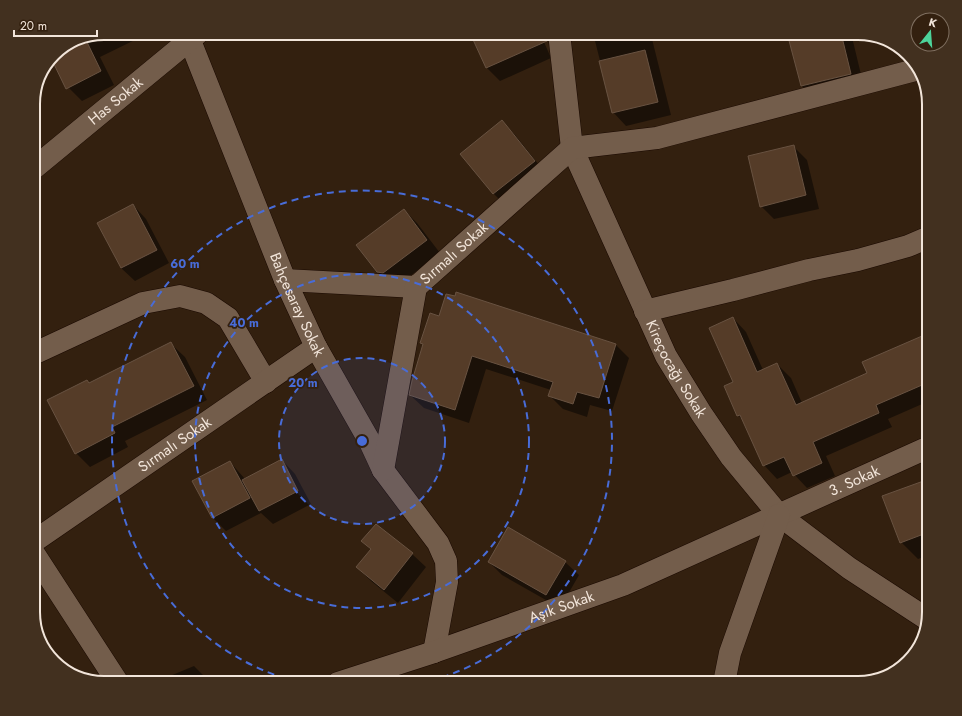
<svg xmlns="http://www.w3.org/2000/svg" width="962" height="716" font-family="Jost,sans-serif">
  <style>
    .shadow { fill: #0007 }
    .building { fill: #553c28; stroke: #685241 }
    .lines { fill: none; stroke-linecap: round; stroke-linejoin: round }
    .minor-casing { stroke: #1a0900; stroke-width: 23 }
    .minor { stroke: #735d4b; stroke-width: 22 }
    .ring { fill: none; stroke: #486cd8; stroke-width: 2; stroke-dasharray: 7 5 }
    .labels { text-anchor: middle; stroke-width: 3.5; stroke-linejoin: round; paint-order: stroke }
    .street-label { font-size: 15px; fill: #f2e5da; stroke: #33200f }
    .rim { fill: none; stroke: #f2e5da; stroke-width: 2 }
    .centre { fill: #486cd8; stroke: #33200f; stroke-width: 2 }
    .ring-label { font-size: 12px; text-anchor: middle; font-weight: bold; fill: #486cd8; stroke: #33200f; stroke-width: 3.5; stroke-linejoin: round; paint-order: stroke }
  </style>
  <rect width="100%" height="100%" fill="#33200f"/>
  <path class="shadow" d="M104,33H139L141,37L100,57L114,85L82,101L68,87L53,55L57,51Z
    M540,33L551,58L500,81L487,68Z
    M593,33H659L651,35L671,115L626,126L613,112Z
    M788,33H851L864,87L815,99L802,86Z
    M502,122L515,135L547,175L507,207L494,194L462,154Z
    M793,146L807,160L819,209L774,219L761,206Z
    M133,205L146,219L169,263L135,281L121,268Z
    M404,210L417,223L440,253L397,286L391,285L377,272Z
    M439,317L616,345L629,358L612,411L590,405L587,417L563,409L550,396L551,390L486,369L469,423L424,408L410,395L424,345L421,343Z
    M733,318L746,332L763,370L777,364L791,378L802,403L929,360V401L888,419L892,427L826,456L835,476L807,488L792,472L777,479L764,465L745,422L738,415L735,383Z
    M171,344L185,357L207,400L125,441L128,447L90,467L76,453L87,381L90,384Z
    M282,460L295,474L311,504L273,524L261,513L226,531L213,518L193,481L230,462L245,479Z
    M929,480V555L918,559L901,542Z
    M376,525L412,554L426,567L398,603L371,581L357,567L371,550L363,541Z
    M489,562H565L579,575L560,608L502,575Z
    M194,666L207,679L209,683H153Z"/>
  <path class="building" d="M470,33H547V41L486,68Z
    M787,33H841L851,74L801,86Z
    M86,40L101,71L66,89L51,58L57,51Z
    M645,50L658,102L612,113L599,61Z
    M502,120L535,161L493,194L460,154Z
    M794,145L806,195L760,207L748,156Z
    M133,204L157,250L121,268L97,223Z
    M404,209L427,240L383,273L377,272L356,245Z
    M456,292L616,344L599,398L577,392L573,404L548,396L553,382L472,356L455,410L409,395L412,381L423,344L420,343L430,313L439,316L446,294L455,296Z
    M733,317L757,372L777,363L796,405L867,373L862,362L929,333V382L876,405L879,413L813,442L822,463L793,476L784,457L763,466L740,415L737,416L724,386L733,382L709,328Z
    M171,342L194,386L112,427L115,433L75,454L47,400L87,380L89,383Z
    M282,459L298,491L259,511L242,480Z
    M230,461L250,498L212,518L192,481Z
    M929,479V532L900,543L882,496Z
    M376,524L413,553L384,590L356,567L371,549L361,541Z
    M508,527L566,561L546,595L488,562Z"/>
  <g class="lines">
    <defs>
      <g id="minor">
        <path id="s1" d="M187,33L285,280L316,347L370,442L383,470L438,543L446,561L447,582L434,652"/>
        <path id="s2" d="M559,33L572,148L666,356L701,413L731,457L779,515L849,568L927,619"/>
        <path id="s3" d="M33,169L198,33"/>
        <path id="s4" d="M285,280L416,287L572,148L657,138L919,69"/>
        <path d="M645,311L733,290L809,270L858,260L908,246L929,237"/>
        <path d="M33,354L143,303L180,296L206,303L228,318L266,382"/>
        <path d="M383,470L416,287"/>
        <path id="s5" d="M33,542L316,347"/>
        <path d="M33,552L118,683"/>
        <path id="s6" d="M338,683L434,652L623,585L929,447"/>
        <path d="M724,683L730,653L779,515"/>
      </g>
    </defs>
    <use href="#minor" class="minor-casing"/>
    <use href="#minor" class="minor"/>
  </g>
  <circle cx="362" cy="441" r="83" fill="#486cd8" fill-opacity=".12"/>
  <g class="ring">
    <circle cx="362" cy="441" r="83"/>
    <circle cx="362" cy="441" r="167"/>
    <path d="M297 682A250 250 0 1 1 427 682"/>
  </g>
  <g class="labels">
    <g class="street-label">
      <text dy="5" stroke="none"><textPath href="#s3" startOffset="107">Has Sokak</textPath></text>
      <text dy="5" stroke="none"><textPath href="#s4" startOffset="182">Sırmalı Sokak</textPath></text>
      <text dy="5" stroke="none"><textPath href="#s1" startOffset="293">Bahçesaray Sokak</textPath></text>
      <text dy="5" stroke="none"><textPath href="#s2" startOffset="360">Kireçocağı Sokak</textPath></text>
      <text dy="5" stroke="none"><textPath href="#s5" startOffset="172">Sırmalı Sokak</textPath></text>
      <text dy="5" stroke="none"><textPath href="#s6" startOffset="555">3. Sokak</textPath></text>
      <text dy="5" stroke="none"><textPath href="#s6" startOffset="236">Aşık Sokak</textPath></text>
    </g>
  </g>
  <path d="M0 0H962V716H0ZM104 40H858A64 64 0 0 1 922 104V612A64 64 0 0 1 858 676H104A64 64 0 0 1 40 612V104A64 64 0 0 1 104 40Z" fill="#42301f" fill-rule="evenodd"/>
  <path class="rim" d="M104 40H858A64 64 0 0 1 922 104V612A64 64 0 0 1 858 676H104A64 64 0 0 1 40 612V104A64 64 0 0 1 104 40Z"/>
  <circle cx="362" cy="441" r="6" class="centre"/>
  <g class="ring-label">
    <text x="185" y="268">60 m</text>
    <text x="244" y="327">40 m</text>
    <text x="303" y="387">20 m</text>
  </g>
  <g transform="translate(930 32) rotate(17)"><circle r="19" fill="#33200f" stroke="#7f6f60"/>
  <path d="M0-3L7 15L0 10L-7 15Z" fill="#4dd39a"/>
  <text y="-6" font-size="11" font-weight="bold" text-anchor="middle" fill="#f2e5da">K</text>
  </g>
  <path d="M14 30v6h83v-6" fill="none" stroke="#f2e5da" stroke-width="2"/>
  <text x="20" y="30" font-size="12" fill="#f2e5da" stroke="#33200f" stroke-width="3" paint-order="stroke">20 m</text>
</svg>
